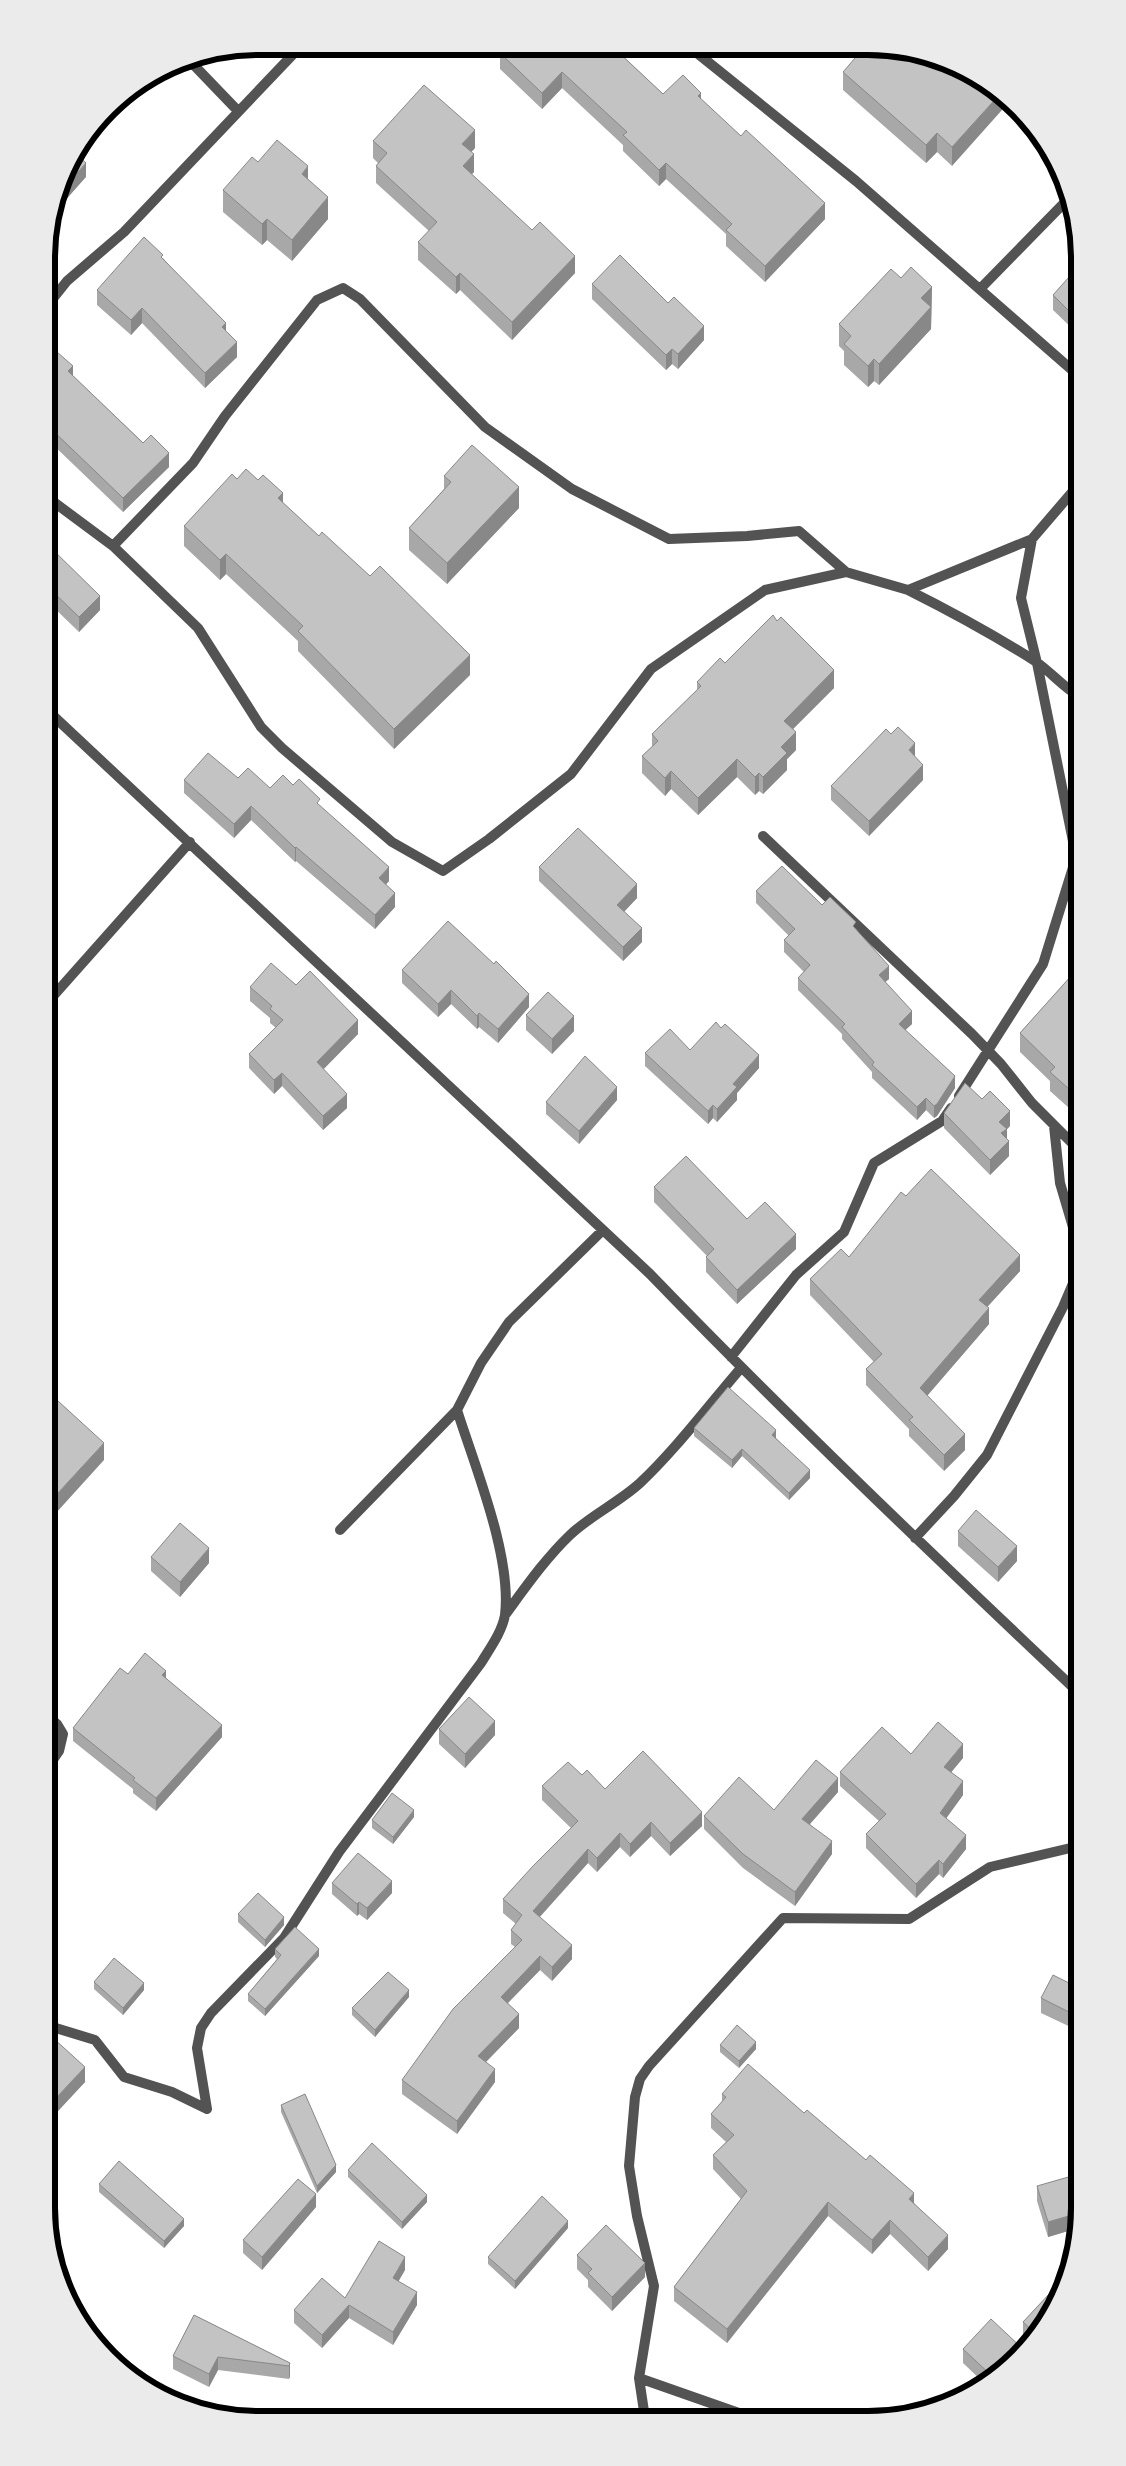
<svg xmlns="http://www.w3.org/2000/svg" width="1126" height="2466" font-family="Barlow,sans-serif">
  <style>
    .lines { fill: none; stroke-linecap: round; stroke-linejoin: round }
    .street { stroke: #535353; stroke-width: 10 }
    .wall { fill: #a8a8a8 }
    .shaded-wall { fill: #888 }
    .building { fill: #c3c3c3; stroke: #888 }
    .rim { fill: none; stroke: #000; stroke-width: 6 }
  </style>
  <rect width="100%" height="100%" fill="#fff"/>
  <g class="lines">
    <path class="street" d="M692,49L856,181L1080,377
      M189,60L238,111
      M980,289L1070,197
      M47,306L67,281L124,232L300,47
      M47,497L113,546L193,463L225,416L317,300L343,288L360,299L485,427L572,489L669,539L747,536L799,531L846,572
      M1032,539L1021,598L1037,663L1076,856
      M113,546L198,628L261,727L282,748L392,842L443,871L489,839L571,774L651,669L765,590L846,572L908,590L1032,539L1080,483
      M908,590C952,612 994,635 1035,661C1051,672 1063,687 1080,697
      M47,710L650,1274C789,1418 934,1556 1079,1693
      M763,836L972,1034L1001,1064L1032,1103L1080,1151
      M47,1003L190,842
      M959,1096L1043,964L1080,845
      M731,1357L796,1275L844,1232L874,1163L942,1121L951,1108
      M340,1530L457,1410L481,1363L509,1322L603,1230
      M915,1538L954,1496L987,1455L1063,1307L1077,1274L1078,1244L1060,1183L1054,1126
      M505,1615C525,1588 545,1559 570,1535C591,1515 618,1503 640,1483C677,1448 708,1406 741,1368
      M46,1770L59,1751L63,1734L57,1724L46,1715
      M46,2025L95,2040L124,2077L172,2092L207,2109
      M207,2109L197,2048L201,2028L211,2013L284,1938L339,1852L481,1663C490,1648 502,1632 505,1615C512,1556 475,1467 457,1410
      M639,2378L756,2419
      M645,2418L639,2378L654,2286L637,2216L629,2166L635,2097L640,2079L649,2066L783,1918L909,1919L990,1867L1079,1846"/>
  </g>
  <path class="wall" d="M503,48H614L663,94L701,100L825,219L765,282L726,246V234L666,179L659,186L623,151V145L562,88L542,109L500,69V53L504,48Z
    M962,68L952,166L937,152L926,163L843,90V72Z
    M373,141L475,148L471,152L474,172L471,174L575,273L512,340L460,290L456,294L418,260V242L429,231L376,183V166L378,163L373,158Z
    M258,162L308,179L328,219L292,261L267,240L262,245L223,212V190Z
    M163,258L226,331L237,357L205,388L142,323L131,335L97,305V290Z
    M1080,272V336L1053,310V295L1072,280Z
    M901,278L932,287L931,329L879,385L874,381L868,387L844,365V351L839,346V324Z
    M592,284L704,340L678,369L672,364L666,370L592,299Z
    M47,347L73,376L169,467L123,512L48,440V427L47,425Z
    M444,476L519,508L447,584L409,550V528L444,489Z
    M237,479L283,503L470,675L394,749L298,651V641L226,574L220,580L184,546V526Z
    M47,549L100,610L79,632L47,601Z
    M725,663L834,688L793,729L796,750L787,759V770L763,794L759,791L755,795L737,777L698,815L671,789L665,796L642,773V756L652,747V734L697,690V682Z
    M891,734L915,757L923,780L869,836L831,800V786Z
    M238,778L270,788L293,785L320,806L389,881L386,884L395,907L375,929L296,861L295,862L251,820L234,838L184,793V780Z
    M539,867L637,898L624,912L642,942L623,961L539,881Z
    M756,891L822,905L856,929L889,979L885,982L912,1024L905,1030L955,1088L937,1116L934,1118L926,1110L917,1120L872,1078V1072L842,1039V1034L798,990V978L804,972L784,952V940L789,936L756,903Z
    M1080,966V1096L1069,1108L1050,1091V1081L1020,1052V1033Z
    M402,970L529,1007L498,1043L479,1027L477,1029L451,1004L438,1017L402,983Z
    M296,985L358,1034L323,1069L347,1108L323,1130L282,1086L274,1094L249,1068V1054L276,1028L270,1023V1018L250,1001V987Z
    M526,1015L574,1031L552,1054L526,1030Z
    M690,1050L759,1068L737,1093V1100L717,1122L713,1118L708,1124L645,1066V1053Z
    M617,1100L579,1144L546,1114V1102Z
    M944,1113L1010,1126L1007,1129V1139L1009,1156L990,1175L944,1128Z
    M654,1187L747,1219L796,1249L737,1304L706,1272V1257L707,1256L654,1202Z
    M906,1196L1020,1271L987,1307L989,1324L927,1396L965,1450L944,1471L909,1436V1429L866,1385V1369L874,1362L810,1295V1279L849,1257Z
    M694,1428L776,1438L810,1478L789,1500L742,1456L732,1468L694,1436Z
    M958,1531L1017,1561L998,1582L958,1546Z
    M151,1557L209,1563L180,1597L151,1571Z
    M128,1674L166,1678L222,1737L156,1811L133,1793V1789L73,1741V1728Z
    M439,1729L495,1735L465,1768L439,1744Z
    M911,1754L963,1758L951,1772L963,1795L946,1818L966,1849L943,1878L939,1874L916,1898L866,1848V1834L879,1821L840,1786V1772Z
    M582,1775L605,1789L702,1826L670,1856L651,1836L630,1857L620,1847L597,1872L588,1863L540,1917L572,1959L552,1981L540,1970L508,2003L519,2028L486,2062L495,2082L457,2134L402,2094V2080L515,1947L511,1944V1930L516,1924L503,1913V1899L571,1828L542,1800V1786Z
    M838,1792L810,1824L832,1854L795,1906L743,1868L704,1829V1816L774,1810Z
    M414,1817L393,1844L372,1828V1820Z
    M332,1883L392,1893L367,1920L359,1914L357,1916L332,1894Z
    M238,1914L284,1925L265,1947L238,1922Z
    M275,1949L319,1956L265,2016L248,2001V1994L277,1959L275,1957Z
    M94,1982L144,1990L123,2015L94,1989Z
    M1079,1988V2031L1041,2013V1998Z
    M409,1997L375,2037L352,2015V2008Z
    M46,2043L85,2082L58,2111L46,2100Z
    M720,2045L756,2049L739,2068L720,2052Z
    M722,2094L804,2113L914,2203L948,2249L928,2271L890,2234L872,2254L828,2216L727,2343L674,2301V2287L741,2199L713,2169V2155L726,2142L711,2128V2114L722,2102Z
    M281,2105L336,2172L317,2193L281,2112Z
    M348,2170L427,2202L402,2229L348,2177Z
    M99,2184L184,2226L164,2248L99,2192Z
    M1037,2186L1079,2222L1078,2228L1048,2237L1037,2201Z
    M316,2207L262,2270L243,2253V2240Z
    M568,2228L515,2289L488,2264V2257Z
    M577,2255L645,2277L612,2311L588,2287V2280L577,2269Z
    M405,2270L398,2281L417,2305L393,2345L349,2318L322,2348L294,2323V2310L345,2298Z
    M1057,2300L1030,2343L1023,2337V2322Z
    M194,2315L290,2363V2376L289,2379L218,2370L209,2387L173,2369V2356Z
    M963,2349L1023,2351L985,2384L963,2363Z"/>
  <path class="shaded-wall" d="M562,72V88L542,109V93Z
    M701,93V109L698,96Z
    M1000,94L1008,99L1010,101L952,166V147Z
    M475,130V148L462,162V144Z
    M937,133V152L926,163V145Z
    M474,154V172L463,184V166Z
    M86,163V177L55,212L61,191Z
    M666,163V179L659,186V170Z
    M308,166V188L302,174Z
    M328,197V219L292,261V240Z
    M825,203V219L765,282V266Z
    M267,219V240L262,245V224Z
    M575,256V273L512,340V322Z
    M460,273V290L456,294V277Z
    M932,287L931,329L879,385V364L921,298Z
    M142,308V323L131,335V320Z
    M226,323V338L222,327Z
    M704,326V340L678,369V354Z
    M237,342V357L205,388V373Z
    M672,349V364L666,370V355Z
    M874,359V381L868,387V366Z
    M73,366V380L68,371Z
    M169,453V467L123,512V498Z
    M519,487V508L447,584V563Z
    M283,493V513L278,498Z
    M226,554V574L220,580V560Z
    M100,596V610L79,632V617Z
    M470,655V675L394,749V729Z
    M834,670V688L784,738V721Z
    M796,732V750L787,759V770L763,794V777L781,747Z
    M915,743V758L909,750Z
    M737,759V777L698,815V798Z
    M923,765V780L869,836V821Z
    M671,771V789L665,796V778Z
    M759,773V791L755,795V777Z
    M251,806V820L234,838V824Z
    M296,847V861L295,862V848Z
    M389,867V881L379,892V878Z
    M637,884V898L617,919V905Z
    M395,893V907L375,929V915Z
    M642,928V942L623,961V947Z
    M889,966V979L879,987V975Z
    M451,990V1004L438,1017V1004Z
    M529,994V1007L498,1043V1029Z
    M912,1011V1024L899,1036V1024Z
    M479,1013V1027L477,1029V1016Z
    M574,1016V1031L552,1054V1039Z
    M358,1020V1034L317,1076V1062Z
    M759,1055V1068L737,1093V1100L717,1122V1109L733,1084Z
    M282,1073V1086L274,1094V1080Z
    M955,1076V1088L937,1116L934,1118V1106Z
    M1080,1077V1096L1069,1108V1089Z
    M617,1087V1100L579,1144V1131Z
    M347,1094V1108L323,1130V1116Z
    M926,1098V1110L917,1120V1107Z
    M713,1105V1118L708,1124V1111Z
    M1010,1111V1126L1007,1129V1143L1001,1148L999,1122Z
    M1009,1141V1156L990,1175V1160Z
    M55,1208V1223L46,1232V1217Z
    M796,1234V1249L737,1304V1290Z
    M1020,1255V1271L979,1316V1300Z
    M989,1308V1324L920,1404V1388Z
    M49,1376V1393L46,1396V1378Z
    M776,1430V1438L772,1442V1435Z
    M965,1434V1450L944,1471V1455Z
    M104,1443V1460L46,1524V1506Z
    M742,1449V1456L732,1468V1460Z
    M810,1470V1478L789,1500V1493Z
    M1017,1546V1561L998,1582V1567Z
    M209,1548V1563L180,1597V1582Z
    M166,1671V1684L162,1675Z
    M495,1721V1735L465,1768V1754Z
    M222,1725V1737L156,1811V1798Z
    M963,1744V1758L944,1781V1767Z
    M838,1778V1792L802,1833V1819Z
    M963,1781V1795L940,1827V1813Z
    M414,1810V1817L393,1844V1837Z
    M702,1812V1826L670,1856V1843Z
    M651,1822V1836L630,1857V1844Z
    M620,1833V1847L597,1872V1858Z
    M966,1835V1849L943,1878V1864Z
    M832,1841V1854L795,1906V1892Z
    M588,1849V1863L533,1924V1911Z
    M939,1860V1874L916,1898V1884Z
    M392,1881V1893L367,1920V1908Z
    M359,1902V1914L357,1916V1904Z
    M284,1917V1925L265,1947V1940Z
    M572,1945V1959L552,1981V1967Z
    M319,1949V1956L265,2016V2009Z
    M540,1956V1970L501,2010V1997Z
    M144,1983V1990L123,2015V2008Z
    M409,1990V1997L375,2037V2030Z
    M519,2014V2028L478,2070V2056Z
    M756,2042V2049L739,2068V2061Z
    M85,2067V2082L58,2111V2096Z
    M495,2069V2082L457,2134V2121Z
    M336,2165V2172L317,2193V2186Z
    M914,2193V2207L909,2199Z
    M316,2194V2207L262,2270V2257Z
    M427,2195V2202L402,2229V2222Z
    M828,2202V2216L727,2343V2329Z
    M1079,2213V2222L1078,2228L1048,2237V2222Z
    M184,2219V2226L164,2248V2241Z
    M890,2220V2234L872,2254V2240Z
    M568,2221V2228L515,2289V2281Z
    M948,2235V2249L928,2271V2257Z
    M405,2257V2270L393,2291V2278Z
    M645,2263V2277L612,2311V2297Z
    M417,2292V2305L393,2345V2332Z
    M349,2305V2318L322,2348V2335Z
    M218,2357V2370L209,2387V2374Z
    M290,2363V2376L289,2379V2366Z"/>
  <path class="building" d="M505,48H614L663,94L683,75L701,93L698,96L741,136L746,130L825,203L765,266L726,230L732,224L666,163L659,170L623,135L627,132L562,72L542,93L500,53Z
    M862,50H909L962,68L1000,94L952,147L937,133L926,145L843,72Z
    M424,85L475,130L462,144L474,154L463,166L532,230L540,222L575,256L512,322L460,273L456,277L418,242L437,222L376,166L387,153L373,141Z
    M277,140L308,166L302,174L328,197L292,240L267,219L262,224L223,190L252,157L258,162Z
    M76,154L86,163L61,191L68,164Z
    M144,237L163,255L161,257L226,323L222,327L237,342L205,373L142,308L131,320L97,290Z
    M620,255L668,303L674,297L704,326L678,354L672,349L666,355L592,284Z
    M911,267L932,287L921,298L931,307L879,364L874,359L868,366L844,344L851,336L839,324L891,269L901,278Z
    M1080,272V322L1053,295L1069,277L1072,280Z
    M49,345L73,366L68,371L143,443L151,435L169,453L123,498L48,426L55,419L47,411V347Z
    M472,445L519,487L447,563L409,528L451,482L444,476Z
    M246,469L258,480L263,475L283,493L278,498L319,536L322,532L370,576L380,566L470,655L394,729L298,631L303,626L226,554L220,560L184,526L232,474L237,479Z
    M49,546L100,596L79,617L47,586V549Z
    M773,615L777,621L781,617L834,670L784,721L796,732L781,747L787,753L763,777L759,773L755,777L737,759L698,798L671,771L665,778L642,756L658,741L652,734L701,686L697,682L720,658L725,663Z
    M898,727L915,743L909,750L923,765L869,821L831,786L886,729L891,734Z
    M208,753L238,778L248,768L270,788L283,775L293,785L299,779L320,799L317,803L389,867L379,878L395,893L375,915L296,847L295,848L251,806L234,824L184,780Z
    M578,828L637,884L617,905L642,928L623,947L539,867Z
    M782,866L822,905L830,897L856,922L853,926L889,966L879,975L912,1011L899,1024L955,1076L937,1104L934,1106L926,1098L917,1107L872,1065L874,1062L842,1027L845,1024L798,978L810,965L784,940L795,929L756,891Z
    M448,921L494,964L496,961L529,994L498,1029L479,1013L477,1016L451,990L438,1004L402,970Z
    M271,963L296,985L310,971L358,1020L317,1062L347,1094L323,1116L282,1073L274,1080L249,1054L283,1020L270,1009L272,1006L250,987Z
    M1080,966V1077L1069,1089L1050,1072L1055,1067L1020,1033Z
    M548,992L574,1016L552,1039L526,1015Z
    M716,1022L721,1028L725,1024L759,1055L733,1084L737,1087L717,1109L713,1105L708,1111L645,1053L670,1029L690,1050Z
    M585,1056L617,1087L579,1131L546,1102Z
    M965,1083L982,1099L990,1091L1010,1111L999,1122L1007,1129L1001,1133L1009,1141L990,1160L944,1113Z
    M686,1156L747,1219L765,1202L796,1234L737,1290L706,1257L714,1249L654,1187Z
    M931,1169L1020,1255L979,1300L989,1308L920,1388L965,1434L944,1455L909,1420L913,1417L866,1369L882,1354L810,1279L841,1249L849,1257L901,1192L906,1196Z
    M46,1200L55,1208L46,1217Z
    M728,1387L776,1430L772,1435L810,1470L789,1493L742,1449L732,1460L694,1428Z
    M46,1390L104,1443L46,1506Z
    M976,1510L1017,1546L998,1567L958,1531Z
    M180,1523L209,1548L180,1582L151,1557Z
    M145,1653L166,1671L162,1675L222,1725L156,1798L133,1780L135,1778L73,1728L120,1668L128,1674Z
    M469,1697L495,1721L465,1754L439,1729Z
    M938,1722L963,1744L944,1767L963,1781L940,1813L966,1835L943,1864L939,1860L916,1884L866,1834L886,1814L840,1772L882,1727L911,1754Z
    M643,1751L702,1812L670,1843L651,1822L630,1844L620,1833L597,1858L588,1849L533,1911L572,1945L552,1967L540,1956L501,1997L519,2014L478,2056L495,2069L457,2121L402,2080L453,2009L522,1940L511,1930L522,1915L503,1899L533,1866L578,1821L542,1786L568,1762L582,1775L587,1770L605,1789Z
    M816,1760L838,1778L802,1819L832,1841L795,1892L743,1854L704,1816L739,1777L774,1810Z
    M392,1793L414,1810L393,1837L372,1820Z
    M358,1853L392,1881L367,1908L359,1902L357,1904L332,1883Z
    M258,1893L284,1917L265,1940L238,1914Z
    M295,1927L319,1949L265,2009L248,1994L281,1955L275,1949Z
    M114,1958L144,1983L123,2008L94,1982Z
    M388,1972L409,1990L375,2030L352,2008Z
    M1053,1975L1079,1988V2017L1041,1998Z
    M737,2025L756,2042L739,2061L720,2045Z
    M52,2037L85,2067L58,2096L46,2085V2043Z
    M748,2064L804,2113L807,2110L866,2160L870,2155L914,2193L909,2199L948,2235L928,2257L890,2220L872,2240L828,2202L727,2329L674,2287L747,2191L713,2155L734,2135L711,2114L726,2097L722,2094Z
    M305,2094L336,2165L317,2186L281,2105Z
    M372,2143L427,2195L402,2222L348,2170Z
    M119,2161L184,2219L164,2241L99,2184Z
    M1079,2174V2213L1048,2222L1037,2186Z
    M298,2179L316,2194L262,2257L243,2240Z
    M542,2196L568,2221L515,2281L488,2257Z
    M606,2225L645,2263L612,2297L588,2273L592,2269L577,2255Z
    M379,2241L405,2257L393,2278L417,2292L393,2332L349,2305L322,2335L294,2310L322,2278L345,2298Z
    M1050,2293L1057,2300L1036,2334L1023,2322Z
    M194,2315L290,2363L289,2366L218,2357L209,2374L173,2356Z
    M991,2319L1023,2349L1014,2359L993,2377L963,2349Z"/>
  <path d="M0 0H1126V2466H0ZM258 55H868A203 203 0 0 1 1071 258V2208A203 203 0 0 1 868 2411H258A203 203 0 0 1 55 2208V258A203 203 0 0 1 258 55Z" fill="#ebebeb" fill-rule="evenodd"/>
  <path class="rim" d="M258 55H868A203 203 0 0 1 1071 258V2208A203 203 0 0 1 868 2411H258A203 203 0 0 1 55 2208V258A203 203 0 0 1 258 55Z"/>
</svg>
